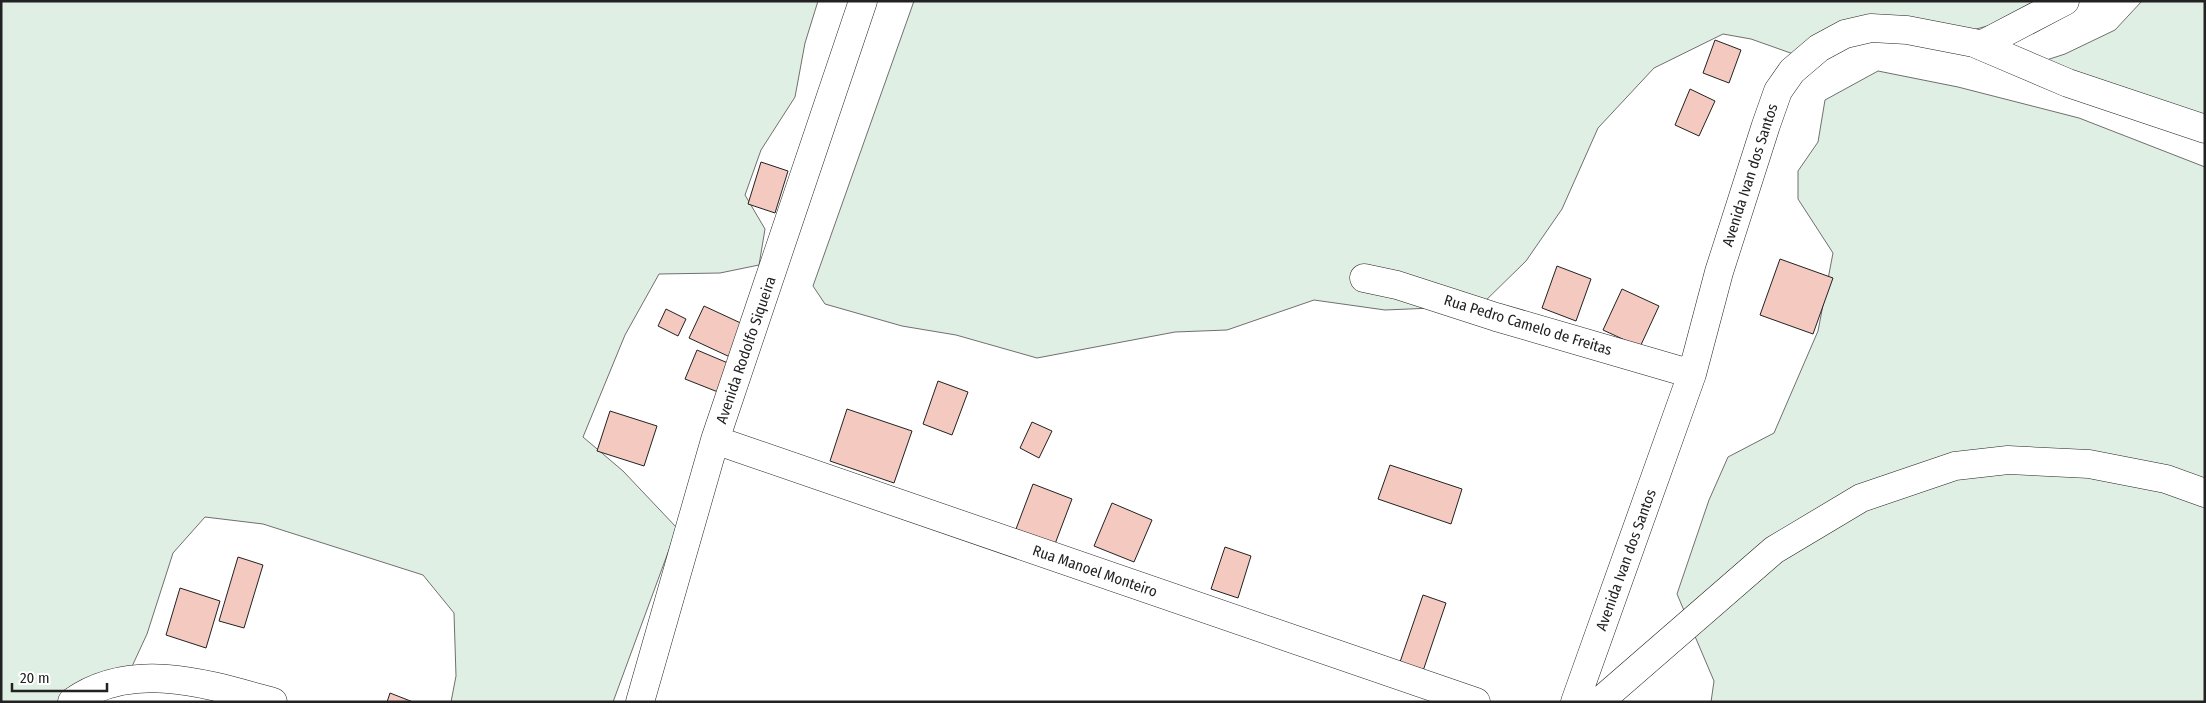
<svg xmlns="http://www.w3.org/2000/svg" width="2206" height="703" font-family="'Fira Sans Condensed',sans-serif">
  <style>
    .green { fill: #e0efe3; stroke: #6f6f6f }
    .building { fill: #f3c9c0; stroke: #222 }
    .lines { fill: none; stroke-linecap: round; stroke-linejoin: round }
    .minor-casing { stroke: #222; stroke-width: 29 }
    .minor { stroke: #fff; stroke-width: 28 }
    .labels { text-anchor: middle; stroke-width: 4; stroke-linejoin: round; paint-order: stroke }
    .street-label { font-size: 15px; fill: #222; stroke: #fff }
  </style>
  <rect width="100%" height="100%" fill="#fff"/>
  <path class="green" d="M1,1H818L805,43L795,97L761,150L745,195L765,229L759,265L720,273L659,274L625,335L583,437L623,471L677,528L613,702H451L456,676L454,613L423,575L263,524L205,517L173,553L147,634L122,688L101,702H1Z
    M914,1H2075L1959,34L1880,35L1799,56L1751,39L1723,34L1654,68L1598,128L1562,209L1526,261L1480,306L1385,310L1314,300L1227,330L1175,332L1037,358L956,335L902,326L825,304L813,286Z
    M2142,1H2205V127L2025,67L2065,54L2115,30Z
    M1878,71L1958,87L2079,118L2205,167V702H1711L1714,681L1677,594L1709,500L1728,457L1774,433L1818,331L1833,253L1798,199V171L1818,142L1825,100Z"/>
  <path class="building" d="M1715,40L1741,50L1729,83L1703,73Z
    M1690,89L1715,101L1699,136L1675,125Z
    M761,162L788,171L775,213L748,204Z
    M1780,259L1833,278L1813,334L1760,315Z
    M1557,266L1591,279L1576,321L1542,308Z
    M1622,289L1659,306L1640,347L1603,330Z
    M704,306L745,325L730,357L689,338Z
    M666,309L686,319L678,336L658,326Z
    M697,350L735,366L723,394L685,379Z
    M938,381L968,392L952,435L923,424Z
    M847,409L912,431L894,483L830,461Z
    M610,411L657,426L644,466L597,451Z
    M1032,422L1052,431L1039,458L1020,448Z
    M1390,465L1462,489L1451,524L1378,499Z
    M1033,484L1072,499L1055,544L1016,529Z
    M1112,503L1152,520L1134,562L1094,546Z
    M1225,547L1251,556L1238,598L1211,589Z
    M238,557L263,565L244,628L219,621Z
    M180,588L220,601L206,648L166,635Z
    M1423,595L1446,603L1423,671L1400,662Z
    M390,693L413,702H387Z"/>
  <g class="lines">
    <defs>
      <path id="minor" d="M1981,45L2065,1
        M1364,278L1397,285L1496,317L1692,374
        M715,440L1476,702
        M72,702C132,659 208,684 273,702
        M640,702L715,440L863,1
        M1575,702L1692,374L1719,272L1766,125L1778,91L1792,71L1819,48L1845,34L1871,28L1907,30L1974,43L2068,83L2205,129
        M1599,702L1774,550L1861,498L1955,466L2008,460L2089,464L2166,479L2205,493"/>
    </defs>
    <use href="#minor" class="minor-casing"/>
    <use href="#minor" class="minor"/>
  </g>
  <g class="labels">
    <g class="street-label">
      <text transform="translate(1750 175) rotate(-72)" y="5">Avenida Ivan dos Santos</text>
      <text transform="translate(1528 325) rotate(17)" y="5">Rua Pedro Camelo de Freitas</text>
      <text transform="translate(746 350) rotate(-71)" y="5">Avenida Rodolfo Siqueira</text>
      <text transform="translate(1626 560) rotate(-70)" y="5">Avenida Ivan dos Santos</text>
      <text transform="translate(1095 571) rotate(19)" y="5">Rua Manoel Monteiro</text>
    </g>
  </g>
  <rect width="2206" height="703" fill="none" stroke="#222222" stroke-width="5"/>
  <path d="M12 683v8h95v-8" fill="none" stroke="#222222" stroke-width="2.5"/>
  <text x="20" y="683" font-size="15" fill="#222222" stroke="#ffffff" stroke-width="4" paint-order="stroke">20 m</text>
</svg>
